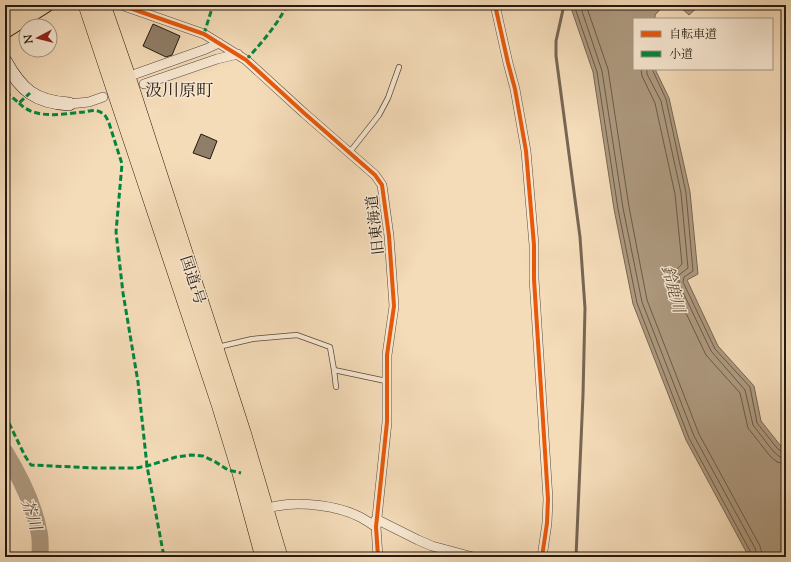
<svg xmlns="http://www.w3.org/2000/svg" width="791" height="562" font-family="'Sorts Mill Goudy','Noto Serif JP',serif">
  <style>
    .water { fill: #ae9a80; stroke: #766653 }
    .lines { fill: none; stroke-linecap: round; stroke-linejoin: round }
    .shore { stroke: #685a48; stroke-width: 1 }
    .stream { stroke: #766653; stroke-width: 3 }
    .river { stroke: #ae9a80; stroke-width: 17 }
    .building { fill: #907e68; stroke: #231910 }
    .lane-casing { stroke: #584a3a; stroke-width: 6 }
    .street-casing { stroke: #584a3a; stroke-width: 10 }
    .secondary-casing { stroke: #231910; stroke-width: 14 }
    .primary-casing { stroke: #231910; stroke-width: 16 }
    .highway-casing { stroke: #231910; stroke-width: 18 }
    .lane { stroke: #f8e8d2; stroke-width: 4.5 }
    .street { stroke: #f8e8d2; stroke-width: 9 }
    .secondary { stroke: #f8e8d2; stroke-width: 13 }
    .primary { stroke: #f5dcb9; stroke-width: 14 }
    .highway { stroke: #f5dcb9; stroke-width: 17 }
    .quiet { stroke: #00873e; stroke-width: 3; stroke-dasharray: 6 3; stroke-linecap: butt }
    .cycleway-casing { stroke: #f8e8d2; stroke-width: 6 }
    .cycleway { stroke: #e8590c; stroke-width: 4 }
    .labels { text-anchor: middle; stroke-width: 3; stroke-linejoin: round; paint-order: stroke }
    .street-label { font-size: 15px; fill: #231910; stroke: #f8e8d2 }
    .water-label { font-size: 16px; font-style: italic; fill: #5b4d3d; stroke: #f8e8d2 }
    .quarter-label { font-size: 17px; fill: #231910; stroke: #f8e8d2 }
  </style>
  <rect width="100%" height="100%" fill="#f5dcb9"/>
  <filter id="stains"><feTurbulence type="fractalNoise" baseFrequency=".005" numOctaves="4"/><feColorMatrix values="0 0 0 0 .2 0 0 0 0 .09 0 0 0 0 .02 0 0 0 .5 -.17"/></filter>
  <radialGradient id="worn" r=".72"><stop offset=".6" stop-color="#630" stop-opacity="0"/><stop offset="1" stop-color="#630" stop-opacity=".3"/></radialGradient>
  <path class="water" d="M570,5H664L655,15V19H634V69H655L669,98L690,192L698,274L687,280L718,346L754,386L761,421L780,445L786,450V557H749L686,440L633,304L614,209L593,72Z
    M678,5H700L689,15Z"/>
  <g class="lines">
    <path class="shore" d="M574,5L597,72L618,209L637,303L689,438L750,551L752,557
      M580,5L602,71L623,208L642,302L694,436L755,548L757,557
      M586,5L608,69L629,207L647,300L699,434L760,546L763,557
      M641,69L642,76L655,103L675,194L682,264C675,271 670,276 673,286L706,355L740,393L748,428L770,456L777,462L786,464
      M647,69V74L661,101L681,193L688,268L679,275V284L711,351L745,390L753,425L773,451L780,457L786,458
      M652,69L666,99L686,193L693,271L684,277L683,282L715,349L750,387L757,423L777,448L783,453H786"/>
    <path class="stream" d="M564,5L556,41V56L580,237L585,308L583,395L576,557"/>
    <path class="river" d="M5,452C19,475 34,505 39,532C41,540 40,549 40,557"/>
  </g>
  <path class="building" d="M153,24L180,36L172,55L166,57L143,46Z
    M201,134L217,141L210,159L193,153Z"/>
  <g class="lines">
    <defs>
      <path id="lane" d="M349,153L379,115L388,98L399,67
        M218,347L252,339L297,335L330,347L334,370L386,381
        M334,370L336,387"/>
      <path id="street" d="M495,5L508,63L515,89L526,151L534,245V279L548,499L547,523L542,557
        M124,6L204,34L246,60L304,113L375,175L382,185L389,236L394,306L387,355V422L376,527L378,557
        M127,77L206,49L219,43
        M144,84L217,59L238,54
        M69,104L89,102L103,97
        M266,510C269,509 273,506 277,506C301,501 339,506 360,517C366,520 371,524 376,527
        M376,519L418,540L432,546L473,557"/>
      <path id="secondary" d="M5,61C21,90 35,102 69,104"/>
      <path id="primary" d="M5,18L26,5
        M5,31L46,5"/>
      <path id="highway" d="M87,5L220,404L241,473L264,557
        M102,5L127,77L242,432L279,557"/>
    </defs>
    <use href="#lane" class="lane-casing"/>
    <use href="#street" class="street-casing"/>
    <use href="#secondary" class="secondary-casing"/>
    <use href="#primary" class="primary-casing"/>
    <use href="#highway" class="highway-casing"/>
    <use href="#lane" class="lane"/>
    <use href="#street" class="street"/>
    <use href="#secondary" class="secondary"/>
    <use href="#primary" class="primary"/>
    <use href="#highway" class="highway"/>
    <path class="quiet" d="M204,34L213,5
      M246,60C262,42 276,27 287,5
      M5,93L12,97L19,103L30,93
      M19,103C35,120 63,114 84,112C90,111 97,109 102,113C106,115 107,119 109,123L122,164L116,232L123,293L138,382L147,466L164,557
      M5,415L25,456L31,465L96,468H136L147,466L176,457L191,455L203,456L214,461L228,470L241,473"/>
    <defs>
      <path id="cycleway" d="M495,5L508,63L515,89L526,151L534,245V279L548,499L547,523L542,557
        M124,6L204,34L246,60L304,113L375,175L382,185L389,236L394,306L387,355V422L376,527L378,557"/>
    </defs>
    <use href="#cycleway" class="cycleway-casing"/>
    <use href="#cycleway" class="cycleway"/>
  </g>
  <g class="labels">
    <g class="street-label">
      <text transform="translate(375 225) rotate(-97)" y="5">旧東海道</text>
      <text transform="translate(193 280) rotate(72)" y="5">国道1号</text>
    </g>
    <g class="water-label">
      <text transform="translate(674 289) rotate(75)" y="6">鈴鹿川</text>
      <text transform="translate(32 514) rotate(71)" y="6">芥川</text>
    </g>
    <g class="quarter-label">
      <text x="179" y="96">汲川原町</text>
    </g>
  </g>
  <rect width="791" height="562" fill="none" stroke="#f5dcb9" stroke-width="20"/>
  <rect x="6" y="6" width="779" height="550" fill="none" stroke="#231910" stroke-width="2"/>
  <rect x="10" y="10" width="771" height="542" fill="none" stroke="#231910"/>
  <rect x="633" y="18" width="140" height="52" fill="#f8e8d2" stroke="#a39584"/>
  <rect x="641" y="31" width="20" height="6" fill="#e8590c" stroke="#a39584"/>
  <text x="669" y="38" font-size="12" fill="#231910">自転車道</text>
  <rect x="641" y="51" width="20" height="6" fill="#00873e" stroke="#a39584"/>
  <text x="669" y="58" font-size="12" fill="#231910">小道</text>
  <g transform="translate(38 38) rotate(263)"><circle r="19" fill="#f8e8d2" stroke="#a39584"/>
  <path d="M0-3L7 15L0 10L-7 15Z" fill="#8f2418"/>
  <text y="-6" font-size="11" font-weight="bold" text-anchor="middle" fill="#231910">N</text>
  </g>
  <rect width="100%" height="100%" filter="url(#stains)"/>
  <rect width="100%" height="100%" fill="url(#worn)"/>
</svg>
